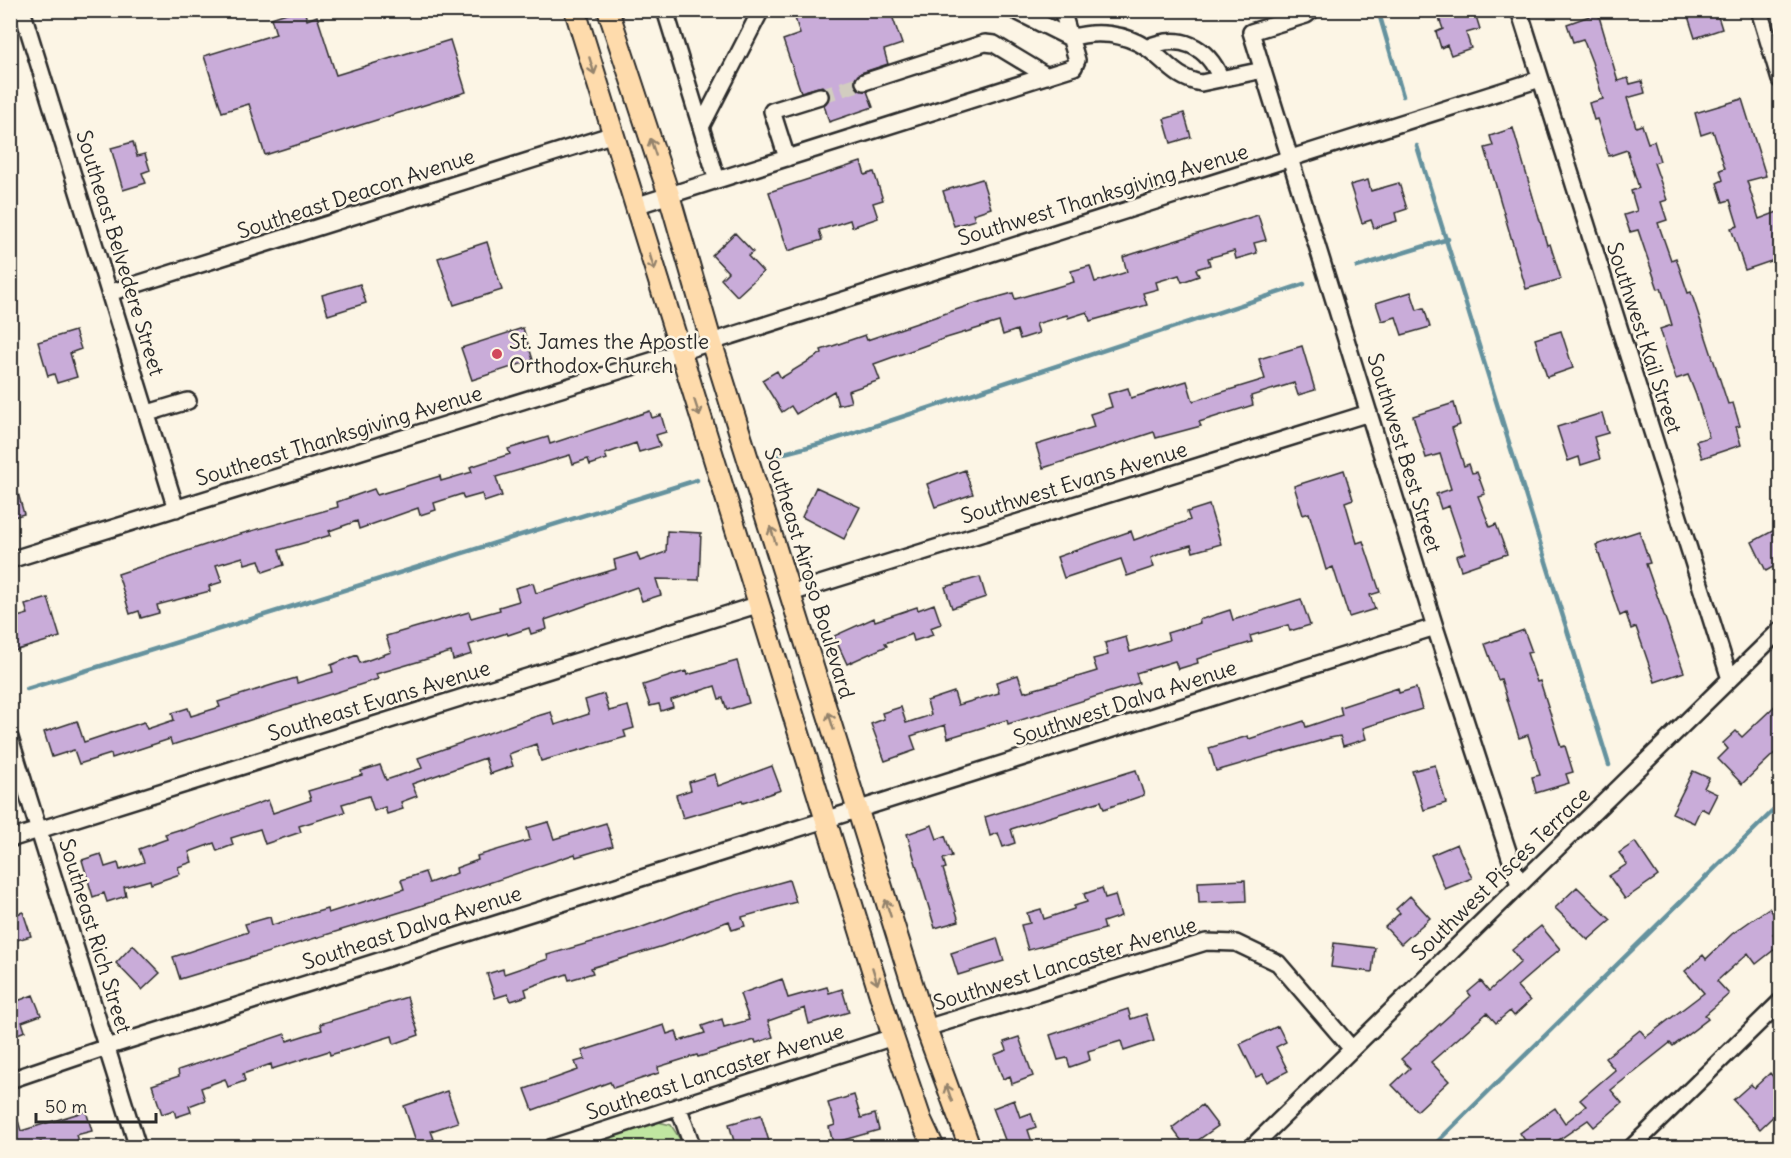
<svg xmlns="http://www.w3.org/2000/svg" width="1791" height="1158" font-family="Delius,sans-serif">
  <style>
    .green { fill: #c0e6a1; stroke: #768866; stroke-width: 1.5 }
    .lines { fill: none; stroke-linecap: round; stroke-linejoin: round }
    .stream { stroke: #65929e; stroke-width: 4.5 }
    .building { fill: #c9acd9; stroke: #2b2b2b; stroke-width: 1.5 }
    .minor-tunnel { stroke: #d2cdc0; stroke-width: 15; stroke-dasharray: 15 8; stroke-linecap: butt }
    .minor-casing { stroke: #2b2b2b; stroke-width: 20 }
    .major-casing { stroke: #2b2b2b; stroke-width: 24 }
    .minor { stroke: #fcf5e5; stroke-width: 15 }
    .major { stroke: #fedbac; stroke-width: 20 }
    .oneway { stroke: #94836c }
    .poi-dot { fill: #d1495b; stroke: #fcf5e5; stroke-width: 2 }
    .labels { text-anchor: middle; stroke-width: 5; stroke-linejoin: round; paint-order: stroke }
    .street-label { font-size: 21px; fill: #2b2b2b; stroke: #fcf5e5 }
    .poi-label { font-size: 21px; fill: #2b2b2b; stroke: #fcf5e5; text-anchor: start }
  </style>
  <rect width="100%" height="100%" fill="#fcf5e5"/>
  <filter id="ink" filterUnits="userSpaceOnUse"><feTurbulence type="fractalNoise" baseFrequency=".0167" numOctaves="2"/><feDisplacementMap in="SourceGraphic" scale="12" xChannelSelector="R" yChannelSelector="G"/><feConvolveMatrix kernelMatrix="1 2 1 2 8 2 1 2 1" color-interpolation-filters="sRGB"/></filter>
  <g filter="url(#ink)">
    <path class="green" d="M654,1121L671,1125L685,1147L570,1148Z"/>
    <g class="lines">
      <path class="stream" d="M1378,10L1403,96
        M1417,146L1609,765
        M1357,267L1448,239
        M769,457L823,443L1304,284
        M27,689L697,480
        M1431,1148L1780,804"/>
    </g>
    <path class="building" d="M296,10H304L307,20L317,16L336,75L450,40L466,92L265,155L249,104L222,112L204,56L276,34L271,18Z
      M816,10H890L902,44L884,50L888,64L861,73L855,79L857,89L867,91L873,107L829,122L824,105L829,99V93L822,86L801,92L783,40L800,34L795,18Z
      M1460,10H1474L1480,29L1466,33L1471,48L1451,55L1447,45L1441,48L1436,32L1443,29L1439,18Z
      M1686,10H1716L1722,29L1695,38Z
      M1598,13L1618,81L1628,78L1630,84L1642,81L1645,93L1627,98L1636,127L1642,125L1648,143L1654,141L1660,161L1654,163L1667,200L1661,202L1667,220L1658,223L1671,260L1676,258L1688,293L1691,292L1728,404L1733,403L1740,426L1736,427L1741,445L1702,458L1696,441L1709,437L1696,395L1688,375L1676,379L1660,329L1672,325L1661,288L1658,289L1638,230L1630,232L1624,215L1637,211L1631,191L1639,188L1627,150L1609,156L1597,119L1594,120L1589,103L1603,99L1592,62L1583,39L1573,42L1567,24Z
      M1742,99L1766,176L1747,181L1759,219L1780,211V258L1745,270L1731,228L1738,226L1730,200L1723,202L1717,183L1723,180L1720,170L1725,168L1713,131L1701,135L1695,113Z
      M1184,113L1191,137L1171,143L1164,119Z
      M1513,128L1547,245L1550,244L1561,279L1526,289L1485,148L1493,146L1490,136Z
      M133,142L137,156L145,154L150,170L142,173L146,183L123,190L111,148Z
      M861,162L865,175L874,172L883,200L873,203L878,218L852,227L850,220L819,230L822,240L788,251L769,192Z
      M982,179L991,208L973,214L975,220L954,226L943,191Z
      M1368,180L1371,191L1399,183L1407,209L1395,213L1397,221L1374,228L1371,220L1362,223L1350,185Z
      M1258,215L1266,240L1254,243L1257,253L1236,259L1234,251L1208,258L1210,265L1196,269L1199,276L1182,282L1179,275L1156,282L1158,289L1143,293L1147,305L1090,321L1087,312L1068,318L1067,315L1036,324L1039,333L1020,339L1017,330L1003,335L999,322L943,339L874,364L880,380L848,391L851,402L838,405L834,391L796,414L791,406L782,412L762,380L777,371L781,378L822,353L821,350L865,335L867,340L976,303L1013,293L1015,299L1074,282L1071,271L1090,266L1095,282L1127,272L1123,257Z
      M735,233L753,252L748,256L763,272L737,296L721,279L728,272L712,255Z
      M487,242L502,290L454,305L438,258Z
      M360,284L366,303L328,315L322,295Z
      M1411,292L1417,310L1424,308L1430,327L1402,335L1396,317L1382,321L1376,303Z
      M523,328L533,360L472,380L461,348Z
      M75,331L81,349L70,353L77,377L57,383L54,374L48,376L38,342Z
      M1561,331L1573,368L1547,377L1535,339Z
      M1302,346L1315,390L1298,395L1294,383L1251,396L1253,405L1199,422L1201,426L1156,438L1154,432L1043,468L1036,445L1094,427L1090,414L1112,407L1108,394L1128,388L1131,398L1187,381L1193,401L1265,379L1259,359Z
      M1454,403L1460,425L1452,428L1464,466L1469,464L1472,473L1477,472L1485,494L1478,496L1490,527L1496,524L1507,554L1461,570L1456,556L1465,553L1449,506L1441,509L1436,494L1451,489L1440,454L1426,458L1413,416Z
      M650,411L652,418L661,415L666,432L656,435L660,446L639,452L636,443L605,454L607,459L590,465L588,459L573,464L570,455L496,477L502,496L484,502L482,494L464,499L462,494L434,503L436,510L420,515L418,508L359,529L357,521L329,531L331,535L279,550L284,565L263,572L259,560L245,564L243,557L216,565L222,582L209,586L210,591L157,605L159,613L141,618L139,611L130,614L118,574L226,538L338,507L337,502L374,489L377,495L440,476L441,481L472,472L470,467L510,454L508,449L548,437L550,444Z
      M1602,413L1608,433L1594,437L1600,459L1581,465L1579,457L1568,461L1557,427Z
      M965,470L973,494L935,507L927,484Z
      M1344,470L1353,499L1345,502L1357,543L1363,541L1380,592L1370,595L1375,609L1349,617L1333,567L1326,570L1309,513L1303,515L1294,486Z
      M14,479L24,514L10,518V480Z
      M816,487L860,507L844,539L802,517Z
      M1209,505L1221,544L1193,552L1191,545L1162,553L1151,558L1154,567L1127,576L1121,559L1064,578L1057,557L1131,531L1134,540L1190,520L1187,512Z
      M1780,527V563L1766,571L1752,542Z
      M667,531L701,533L699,580L656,579L661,595L642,601L637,587L545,620L547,629L531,634L529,628L508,635L507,633L469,645L472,654L453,660L451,652L376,674L378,679L172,745L170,739L112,758L111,754L79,764L74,750L52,757L44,732L77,721L84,742L144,722L147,729L174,720L172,713L188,708L191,716L220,707L218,702L275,684L296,678L297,683L333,672L331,665L357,655L360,663L391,652L386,636L469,612L471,618L500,610L499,607L519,601L515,588L533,583L536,593L616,569L614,560L637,553L640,561L666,552Z
      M1639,531L1650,563L1646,564L1684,672L1655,682L1636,627L1631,629L1626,613L1620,616L1596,545Z
      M980,577L986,597L952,608L945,587Z
      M48,598L60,637L14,651L10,639V619L28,614L25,605Z
      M1301,599L1310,625L1290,631L1288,625L1250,636L1252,642L1197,659L1198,663L1178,669L1175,661L1136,673L1139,683L1008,724L1007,720L948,738L945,725L911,736L916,750L885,761L871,724L884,719L882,713L901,707L906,723L931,715L927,701L954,692L958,705L999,693L996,682L1018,675L1024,692L1064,681L1097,671L1093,659L1108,655L1105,643L1126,637L1130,652L1169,640L1167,633L1200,623L1199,620L1230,610L1233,620Z
      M934,604L941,624L930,628L933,635L914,641L912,634L885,643L887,646L847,664L834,636L874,618L875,621L917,607L918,610Z
      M1524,630L1532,652L1527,653L1537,682L1540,681L1561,747L1565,746L1573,772L1566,774L1569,783L1536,793L1532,777L1540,775L1528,735L1519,738L1501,679L1498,680L1485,644Z
      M737,661L749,703L727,710L723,698L719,699L715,686L671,700L673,707L661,711L659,704L650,706L643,685L686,671L687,675Z
      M1398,688L1399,693L1416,688L1422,709L1363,728L1366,739L1343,746L1340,736L1330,738L1216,771L1209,748L1248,736L1249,739L1304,721L1306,727L1342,715L1340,707Z
      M604,694L609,711L628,706L634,728L624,731L626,737L541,761L536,744L509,754L513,766L490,774L485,758L412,784L417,796L401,802L403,809L387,814L385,807L374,811L369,796L342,804L345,812L299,826L301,832L265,844L260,829L231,838L233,845L217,851L214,843L189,852L192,862L178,867L180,874L151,884L150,880L124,887L126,896L107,902L104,893L93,897L82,860L101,854L105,867L118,863L120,870L144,862L139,849L167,839L165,834L181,829V831L268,800L273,813L311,800L308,791L362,775L361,771L380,765L386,780L422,768L418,758L534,717L551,712L555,725L589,714L585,700Z
      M1780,701V748L1742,784L1718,759L1728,749L1723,743L1736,731L1742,737Z
      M1435,765L1446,803L1424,810L1412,771Z
      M772,766L781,790L743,803L742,801L683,818L676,795L691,790L689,782L715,774L718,786Z
      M1136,770L1144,795L1104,809L1101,801L1011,829L1015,843L1003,847L998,833L990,836L985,817Z
      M1693,771L1709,778L1704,788L1717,794L1708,812L1701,808L1694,823L1672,813Z
      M548,822L554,839L606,823L613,846L576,857L575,854L411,909L180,979L173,957L248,932L245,924L270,917L272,925L327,909L328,913L404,889L401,880L425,872L429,883L457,873L456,868L478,860L477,856L530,840L527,828Z
      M932,825L937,839L945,836L952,856L943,859L946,868L943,869L959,921L935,928L907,834Z
      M1635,842L1658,876L1625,899L1609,876L1627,864L1619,853Z
      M1457,844L1472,878L1445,889L1431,855Z
      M789,880L796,902L742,917L745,926L732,930L729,921L663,946L591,968L593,973L569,980L567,974L535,985L525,989L527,996L511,1001L508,994L495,998L487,974L503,969L504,974L548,959L547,955L637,929L710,902Z
      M1245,880L1246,901L1199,903L1198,882Z
      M1577,887L1611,920L1588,940L1555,908Z
      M1102,888L1105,898L1115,895L1121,916L1103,922L1105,929L1028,950L1021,925L1030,923L1027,913L1041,909L1044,919L1074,909V906L1087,902L1084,894Z
      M1410,896L1430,918L1401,944L1385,927L1400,913L1396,909Z
      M1769,908L1780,922V928L1773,934L1780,945L1756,964L1748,953L1717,981L1729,994L1705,1015L1708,1019L1673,1046L1670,1043L1611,1090L1622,1103L1594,1127L1588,1120L1556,1142L1560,1148H1530L1520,1133L1555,1108L1565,1123L1586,1106L1580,1100L1615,1070L1605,1058L1640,1030L1646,1037L1704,993L1685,971L1703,955L1706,959L1732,934Z
      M23,912L31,936L10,942V916Z
      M1541,926L1560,949L1517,986L1530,1001L1514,1016L1510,1011L1496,1023L1487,1013L1431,1062L1449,1081L1417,1111L1392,1085L1410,1068L1401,1059L1471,996L1468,992L1481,981L1489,991L1521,962L1512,950Z
      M997,938L1004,961L958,975L951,953Z
      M1334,943L1375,948L1372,972L1331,967Z
      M133,945L160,973L142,990L116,963Z
      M782,979L788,998L827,987L829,993L842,989L849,1012L809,1024L805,1008L768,1021L773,1037L756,1043L755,1040L698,1057L697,1055L658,1067L659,1073L613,1088L610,1082L533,1110L525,1089L578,1070L575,1062L585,1059L582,1051L664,1025L667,1034L676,1031L679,1041L705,1033L702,1026L722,1019L724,1027L749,1020L740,994Z
      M12,994L15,1002L33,995L41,1015L22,1022L25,1031L10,1037Z
      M407,997L419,1035L394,1044L392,1036L330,1055L329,1051L272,1069L271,1064L243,1074L245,1081L228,1087L225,1079L201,1088L205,1100L189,1106L191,1112L176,1117L174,1110L162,1114L152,1085L179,1076L178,1070L285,1034L287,1041L322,1030L320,1024Z
      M1128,1009L1131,1019L1146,1014L1154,1041L1124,1051L1121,1041L1088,1051L1090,1060L1070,1067L1067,1058L1058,1060L1050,1035Z
      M1278,1026L1286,1042L1276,1047L1288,1071L1267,1082L1263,1074L1256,1077L1240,1044Z
      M1019,1037L1033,1076L1012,1084L1010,1076L1003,1079L994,1055L1007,1050L1004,1042Z
      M1770,1073L1780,1085V1110L1760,1129L1733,1100L1751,1084L1754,1088Z
      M447,1091L458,1122L431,1131L434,1139L417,1144L404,1106Z
      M854,1095L861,1118L875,1114L879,1130L833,1143L829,1127L835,1125L828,1103Z
      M1014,1100L1020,1117L1031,1113L1036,1127L1028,1130L1032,1142L1018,1148H1008L993,1108Z
      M1202,1105L1218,1126L1187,1148L1172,1128Z
      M14,1106L21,1131L86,1111L92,1131L76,1135L80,1148H43L41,1142L24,1148H10V1107Z
      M761,1115L771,1148H736L729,1124Z"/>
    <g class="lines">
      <path class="minor-tunnel" d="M820,96L864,82"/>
      <defs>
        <path id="minor" d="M22,10L176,509
          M665,10L701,127
          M1014,10L1070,38C1096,30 1124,33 1147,48C1167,62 1175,78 1201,83L1263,70
          M1312,10L1306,15L1251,32L1435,627L1519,885
          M1519,10L1730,679
          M1759,10L1780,80
          M1146,48C1179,33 1207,45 1221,79
          M864,82L985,43L994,44L1047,76
          M787,158L772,111L820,96
          M717,180L701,127L761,10
          M635,206L1074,67L1077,60L1062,10
          M112,292L614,134
          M148,413L188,401
          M10,560L680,352L1540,79
          M791,593L1369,413
          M10,738L138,1148
          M10,839L760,604
          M926,1028L1206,942L1236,943L1278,963L1352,1049
          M10,1080L107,1047L1435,627
          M678,1106L693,1148
          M550,1148L893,1037
          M1251,1148L1780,630
          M1631,1148L1780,1002"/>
        <path id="major" d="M575,10L893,1037L921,1120L934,1148
          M608,10L669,195L711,341L926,1028L970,1148"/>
      </defs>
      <use href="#minor" class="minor-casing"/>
      <use href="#major" class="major-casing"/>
      <use href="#minor" class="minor"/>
      <use href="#major" class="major"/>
    </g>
    <defs><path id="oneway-shaft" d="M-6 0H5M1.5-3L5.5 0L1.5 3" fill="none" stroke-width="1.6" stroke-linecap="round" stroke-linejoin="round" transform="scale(1.5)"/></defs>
    <g class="oneway">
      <use href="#oneway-shaft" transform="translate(592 66) rotate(73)"/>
      <use href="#oneway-shaft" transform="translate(653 147) rotate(-108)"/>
      <use href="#oneway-shaft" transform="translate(652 262) rotate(73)"/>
      <use href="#oneway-shaft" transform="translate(697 408) rotate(72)"/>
      <use href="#oneway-shaft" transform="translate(773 535) rotate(-108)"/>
      <use href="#oneway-shaft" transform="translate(831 721) rotate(-107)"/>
      <use href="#oneway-shaft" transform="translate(888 908) rotate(-108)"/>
      <use href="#oneway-shaft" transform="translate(875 976) rotate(73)"/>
      <use href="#oneway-shaft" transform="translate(949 1093) rotate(-109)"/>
    </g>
  </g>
  <circle class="poi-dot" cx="497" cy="354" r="6"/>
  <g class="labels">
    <g class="street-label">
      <text transform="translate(356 194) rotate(-18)" y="7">Southeast Deacon Avenue</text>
      <text transform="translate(1103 195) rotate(-17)" y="7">Southwest Thanksgiving Avenue</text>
      <text transform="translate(120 253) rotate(73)" y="7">Southeast Belvedere Street</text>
      <text transform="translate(1644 338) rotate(72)" y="7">Southwest Kail Street</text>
      <text transform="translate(339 436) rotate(-17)" y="7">Southeast Thanksgiving Avenue</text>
      <text transform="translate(1404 453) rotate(73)" y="7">Southwest Best Street</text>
      <text transform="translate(1074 483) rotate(-17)" y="7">Southwest Evans Avenue</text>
      <text transform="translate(809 573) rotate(73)" y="7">Southeast Airoso Boulevard</text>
      <text transform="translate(379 701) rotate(-17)" y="7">Southeast Evans Avenue</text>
      <text transform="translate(1125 703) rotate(-18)" y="7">Southwest Dalva Avenue</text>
      <text transform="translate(1501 874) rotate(-44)" y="7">Southwest Pisces Terrace</text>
      <text transform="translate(412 928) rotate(-18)" y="7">Southeast Dalva Avenue</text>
      <text transform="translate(95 936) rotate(73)" y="7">Southeast Rich Street</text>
      <text transform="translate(1065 964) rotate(-17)" y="7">Southwest Lancaster Avenue</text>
      <text transform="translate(715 1072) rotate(-18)" y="7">Southeast Lancaster Avenue</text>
    </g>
    <g class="poi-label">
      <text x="509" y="349">St. James the Apostle<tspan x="509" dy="24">Orthodox Church</tspan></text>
    </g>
  </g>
  <rect width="1791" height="1158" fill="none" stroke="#fcf5e5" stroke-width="36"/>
  <rect x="18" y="18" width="1755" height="1122" fill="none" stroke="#2b2b2b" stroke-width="2" filter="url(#ink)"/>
  <path d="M36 1113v9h120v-9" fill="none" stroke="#2b2b2b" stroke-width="3"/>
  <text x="45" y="1113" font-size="18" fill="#2b2b2b" stroke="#fcf5e5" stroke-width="4.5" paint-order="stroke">50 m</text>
</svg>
